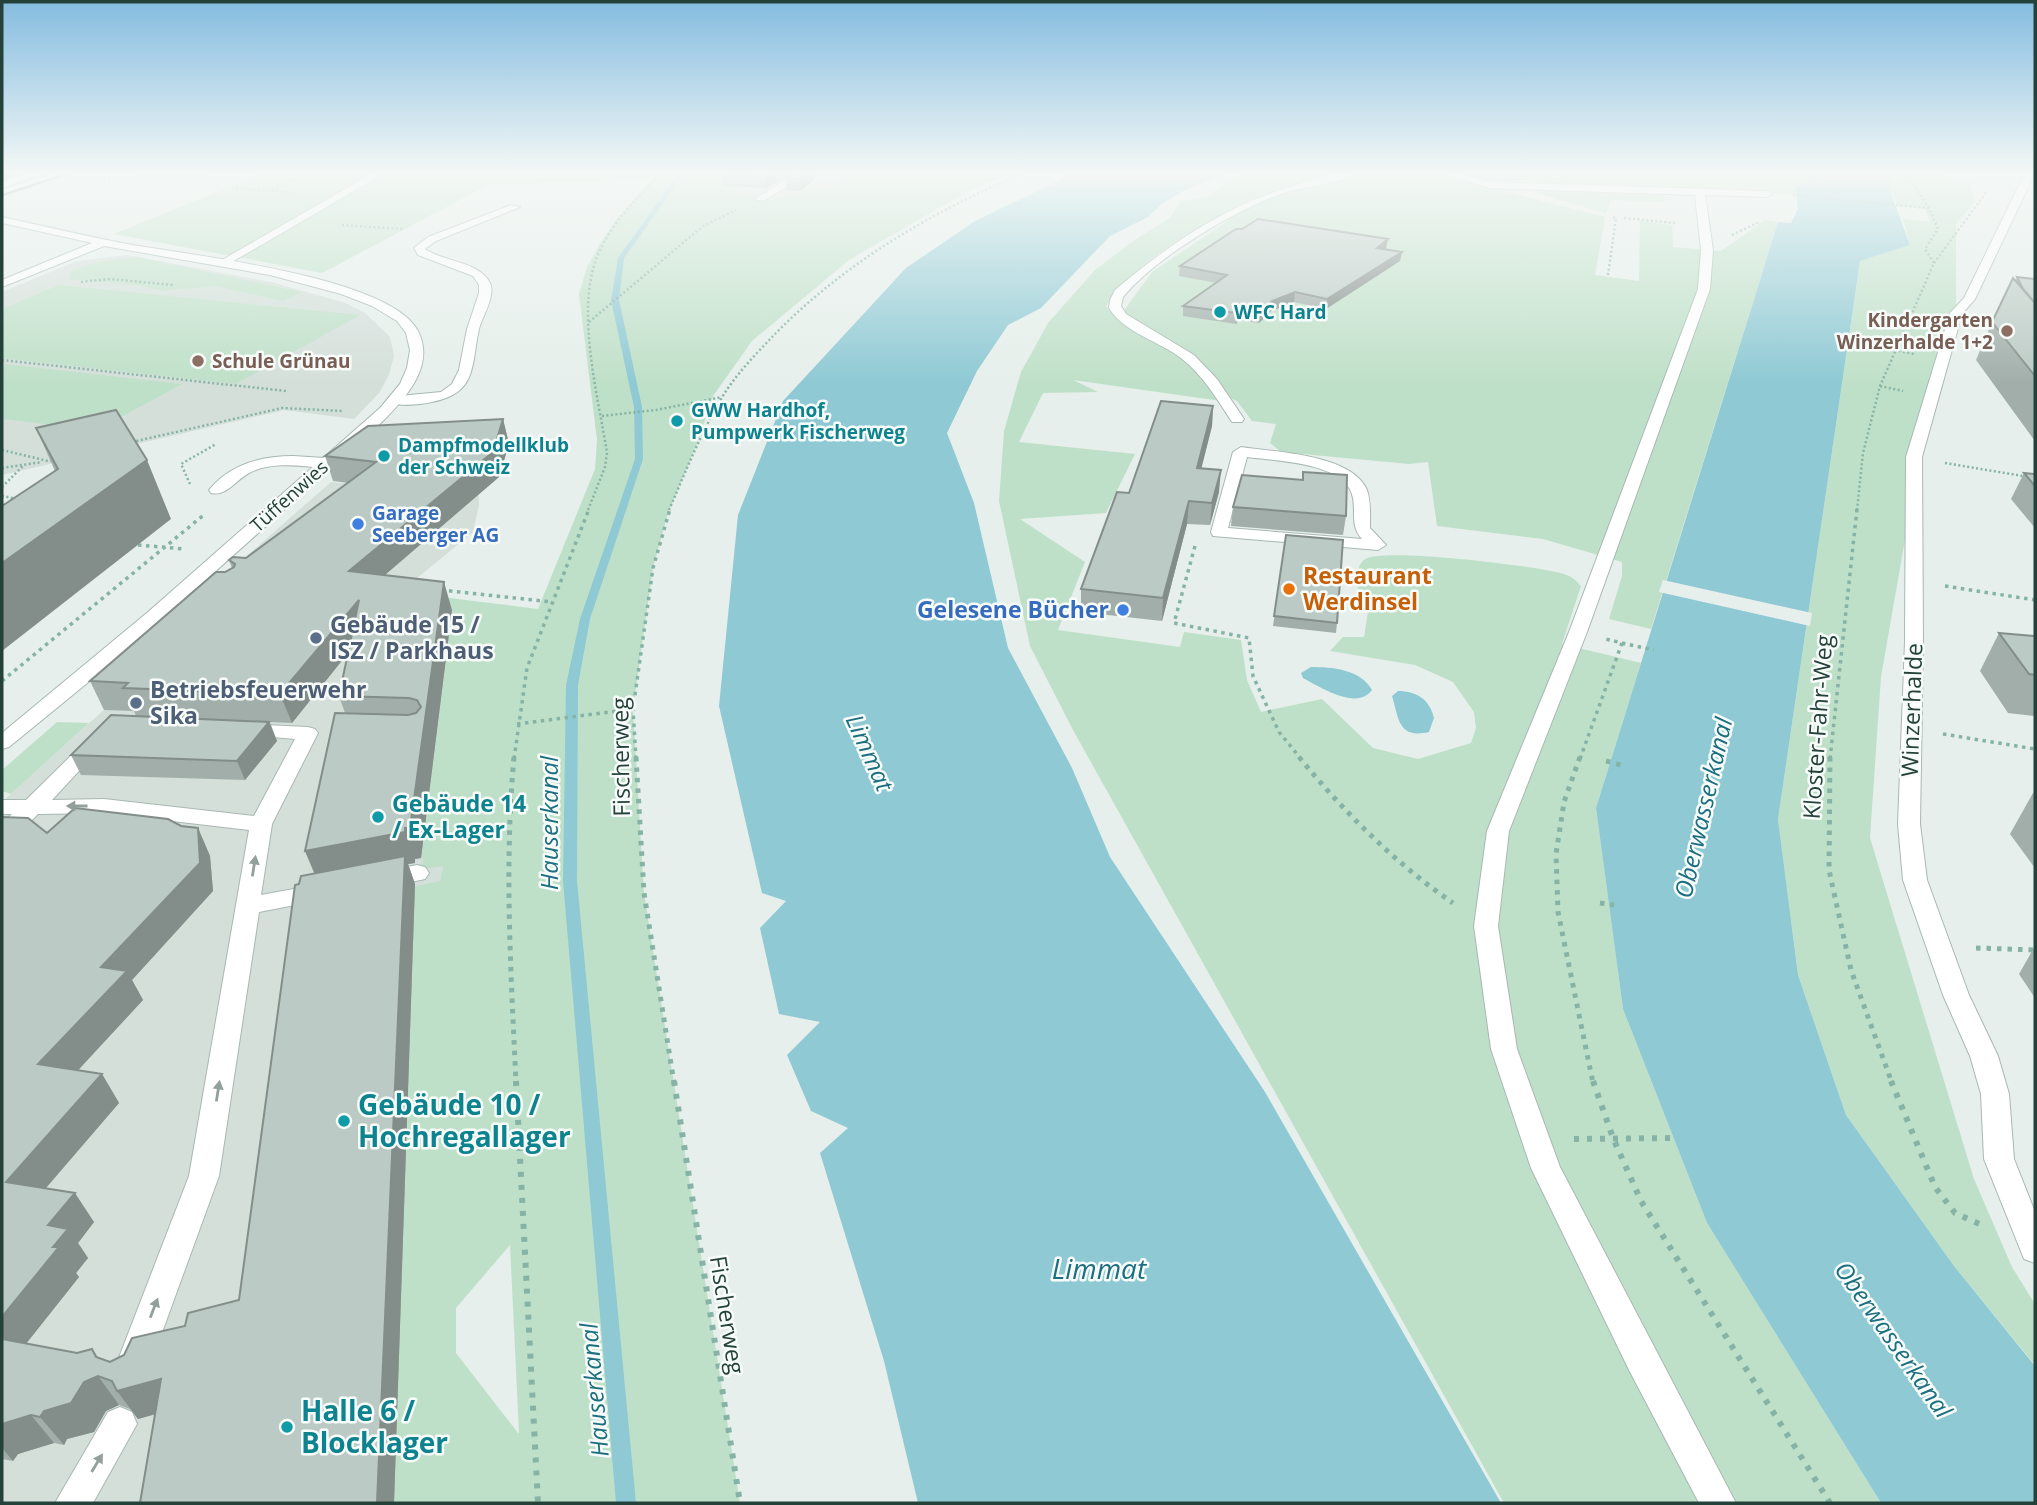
<svg xmlns="http://www.w3.org/2000/svg" width="2037" height="1505" font-family="'Open Sans',sans-serif">
  <style>
    .built { fill: #d4dfda }
    .green { fill: #bfe0c8; fill-rule: evenodd }
    .water { fill: #8ec9d4 }
    .pier { fill: #e6efeb }
    .lines { fill: none; stroke-linecap: round; stroke-linejoin: round }
    .stream { fill: #8ec9d4; fill-rule: evenodd }
    .lane-casing { stroke: #a8b8b2; stroke-width: 2 }
    .street-casing { stroke: #a8b8b2; stroke-width: 2 }
    .secondary-casing { stroke: #a4bbb3; stroke-width: 2 }
    .path-far3 { stroke: #86b3a5; stroke-width: 2.5; stroke-dasharray: 2 2.5; stroke-linecap: butt }
    .path-far2 { stroke: #86b3a5; stroke-width: 3.5; stroke-dasharray: 3.5 4.5; stroke-linecap: butt }
    .path-far1 { stroke: #86b3a5; stroke-width: 5; stroke-dasharray: 4.5 6; stroke-linecap: butt }
    .path { stroke: #86b3a5; stroke-width: 6; stroke-dasharray: 5 8; stroke-linecap: butt }
    .lane { fill: #fff; fill-rule: evenodd }
    .street { fill: #fff; fill-rule: evenodd }
    .secondary { fill: #fff; fill-rule: evenodd }
    .tram { stroke: #5f7d75; stroke-width: 2 }
    .wall { fill: #a1aea9 }
    .shaded-wall { fill: #838d89 }
    .building { fill: #bbcac4; stroke: #838d89; stroke-width: 2 }
    .oneway { fill: #92a09c }
    .culture-dot { fill: #0f9aa8; stroke: #f7fbf9; stroke-width: 2.5 }
    .education-dot { fill: #8d6e63; stroke: #f7fbf9; stroke-width: 2.5 }
    .shop-dot { fill: #3f7fe0; stroke: #f7fbf9; stroke-width: 2.5 }
    .food-dot { fill: #e8710a; stroke: #f7fbf9; stroke-width: 2.5 }
    .service-dot { fill: #5c6f8a; stroke: #f7fbf9; stroke-width: 2.5 }
    .labels { text-anchor: middle; stroke-width: 5; stroke-linejoin: round; paint-order: stroke }
    .far-culture-label { font-size: 19px; font-weight: bold; fill: #0d838f; stroke: #f7fbf9; text-anchor: start }
    .far-education-label { font-size: 19px; font-weight: bold; fill: #785e54; stroke: #f7fbf9; text-anchor: end }
    .far-street-label { font-size: 19px; fill: #24423a; stroke: #f7fbf9 }
    .far-shop-label { font-size: 19px; font-weight: bold; fill: #366cbe; stroke: #f7fbf9; text-anchor: start }
    .food-label { font-size: 23px; font-weight: bold; fill: #c56008; stroke: #f7fbf9; text-anchor: start }
    .shop-label { font-size: 23px; font-weight: bold; fill: #366cbe; stroke: #f7fbf9; text-anchor: end }
    .service-label { font-size: 23px; font-weight: bold; fill: #4e5e75; stroke: #f7fbf9; text-anchor: start }
    .street-label { font-size: 23px; fill: #24423a; stroke: #f7fbf9 }
    .culture-label { font-size: 23px; font-weight: bold; fill: #0d838f; stroke: #f7fbf9; text-anchor: start }
    .water-label { font-size: 24px; font-style: italic; fill: #1c6f80; stroke: #f7fbf9 }
    .near-culture-label { font-size: 28px; font-weight: bold; fill: #0d838f; stroke: #f7fbf9; text-anchor: start }
    .near-water-label { font-size: 28px; font-style: italic; fill: #1c6f80; stroke: #f7fbf9 }
  </style>
  <rect width="100%" height="100%" fill="#e6efeb"/>
  <path class="built" d="M770,173H864L821,189L810,188L789,198L776,197L772,200L731,193L746,183Z
    M128,255L271,282L346,303L365,313L390,337L394,356L389,375L379,393L354,419L284,410L2,475V292L77,261Z
    M478,473L479,505L473,532L416,579L243,559L331,482L361,485Z
    M243,584L509,605L474,710L440,881L420,1503H2V802Z"/>
  <path class="green" d="M264,173H658L655,178L664,173H770L745,183L732,193L772,200L776,197L789,198L810,188L821,189L864,173H1011L965,193L849,260L752,341L713,396L697,444L668,513L653,568L633,709L644,893L740,1503H394L402,889L440,881L443,866L422,869L423,859L421,858L452,610L231,571L538,609L595,469L597,440L579,294L587,267L601,242L617,218L653,179L488,185L322,273L114,234ZM510,1245L519,1433H518L456,1353V1308Z
    M1249,173H1344C1320,179 1294,183 1271,191C1223,209 1133,261 1106,306C1121,329 1153,337 1175,352C1194,364 1208,384 1221,401L1073,380L1098,392L1043,393L1019,442L1135,454L1106,513L1020,519L1085,562L1058,630L1180,647L1184,632L1241,640L1247,680L1261,712L1322,699L1373,748L1418,759L1471,743L1476,728L1474,712L1453,682L1415,665L1330,651L1343,637H1364L1371,592L1358,589C1358,580 1355,566 1365,559C1384,547 1538,566 1564,574C1571,576 1577,581 1581,586L1562,644L1641,663L1596,808L1623,1009L1707,1223L1881,1503H1504L1073,730L1030,646L999,501L1004,431L1021,372L1048,323L1095,270L1136,239L1170,218L1180,201L1206,198L1221,187Z
    M1359,173H1431L1605,217L1595,275L1639,281L1640,221L1672,225L1673,247L1721,251L1765,220L1778,222L1651,629L1609,619L1622,576V562L1543,539L1437,526L1428,462L1409,464L1281,452L1270,443L1276,424L1252,421L1237,401L1232,399L1198,359L1123,312L1152,272L1229,220L1224,219L1285,192Z
    M1457,173H1826L1825,180L1795,186V194L1539,183L1538,181L1485,180Z
    M1890,173H1946L1948,180L1969,182L1975,202L1956,224V313L1930,396L1881,677L1870,838L1974,1179L2012,1267L2035,1304V1365L1954,1266L1846,1115L1798,975L1778,819L1860,261L1910,245L1903,219L1930,222L1925,209L1898,206L1889,188Z
    M1541,190L1663,193L1665,202L1611,200L1606,213L1535,193Z
    M136,257L302,292L283,301L215,286L163,291L137,285L69,279L71,271L98,262Z
    M59,285L360,315L236,384L2,358V309Z
    M4,364L182,384L97,430L2,419Z
    M57,722L89,723L11,794L2,791V770Z"/>
  <path class="water" d="M1075,173H1226L1185,190L1163,203L1148,217L1110,236L1041,308L1008,325L977,371L947,433L974,503L1008,648L1072,768L1110,857L1265,1092L1501,1503H918L884,1361L820,1153L848,1128L811,1111L787,1055L820,1022L779,1014L760,928L786,901L762,893L719,706L738,515L783,401L906,268L975,221Z
    M1826,173H1890L1889,188L1910,245L1860,261L1778,819L1798,975L1846,1115L1954,1266L2035,1366V1503H1881L1707,1223L1623,1009L1596,808L1778,222L1791,223L1798,209L1795,186L1825,180Z
    M1311,667C1332,667 1360,669 1372,690C1357,711 1320,687 1303,678L1301,673Z
    M1398,691C1417,691 1430,700 1434,718L1429,732C1398,739 1399,719 1392,696Z"/>
  <path class="pier" d="M1663,580L1812,613L1810,626L1659,592Z"/>
  <g class="lines">
    <path class="stream" d="M679,173H685L624,258L619,300L642,407L643,459L590,619L578,685L577,881L636,1503H616L563,881L566,685L580,619L635,459L634,407L611,300L618,258Z"/>
    <defs>
      <path id="lane" d="M54,173H69L2,196V190Z
        M373,173H385L225,266L215,264Z
        M798,173H810L763,201L754,199Z
        M1339,173H1356C1337,185 1306,186 1284,193C1235,210 1156,257 1123,297L1121,306L1126,314L1194,355L1217,379L1244,419L1242,422H1232C1217,399 1203,375 1181,358C1159,341 1124,333 1109,308L1110,300L1115,290C1189,228 1244,195 1339,173Z
        M1438,173H1455L1490,182L1767,191L1772,194L1767,197L1705,195L1713,250L1710,289L1587,632L1509,831L1498,926L1517,1049L1560,1167L1736,1503H1699L1629,1370L1531,1168L1491,1049L1474,926L1487,831L1569,632L1698,289L1701,250L1695,195L1490,188Z
        M511,205L520,207L436,241L425,249C443,262 479,261 490,283C496,296 482,317 479,329C471,367 477,393 432,402C419,405 402,406 389,403V397L441,392L452,384L459,370L467,329L479,293V285L473,276L418,255L414,248L428,237Z
        M1241,447C1274,452 1352,454 1367,490C1371,502 1370,515 1370,528L1386,545L1378,550L1213,536L1211,532L1233,452ZM1247,457C1276,461 1347,462 1353,498C1356,514 1350,526 1362,539L1228,528Z
        M293,456L325,458L333,463L325,468C300,466 272,461 249,473C236,480 226,497 211,493L209,490C230,464 261,456 293,456Z
        M244,724L308,727L315,729L318,733L272,824L261,895L321,884L329,886L333,892L329,898L321,900L259,912L219,1176L152,1360L147,1371L135,1376L123,1371L118,1360L189,1176L249,830L104,813L38,814L20,832L2,837V823L12,814H2V800H26L87,740H101L104,744L52,800L104,799L254,816L295,739L237,734L234,730L237,726Z
        M417,865L425,867L429,873L425,879L383,888L375,886L371,880L375,874Z
        M120,1407L132,1412L137,1424L93,1503H55L108,1412Z"/>
      <path id="street" d="M2025,173H2035L1975,299L1962,314L1922,457L1923,642L1920,824L1927,880L1969,995L1998,1056L2009,1094L2014,1159L2035,1212V1263L2024,1259L1984,1159L1981,1094L1970,1056L1943,995L1903,880L1898,824L1905,642L1906,457L1950,313L1964,298Z
        M2,217C44,226 85,236 127,244C188,255 389,276 418,331C437,368 401,403 377,427L124,653L9,747L2,749V733L148,612L380,408L400,384L407,368L410,350L406,333L397,321L372,306L341,294L270,275L104,246L2,287V280L92,243L2,223Z"/>
      <path id="secondary" d="M29,173H44L2,188V182Z"/>
    </defs>
    <use href="#lane" class="lane-casing"/>
    <use href="#street" class="street-casing"/>
    <use href="#secondary" class="secondary-casing"/>
    <path class="path-far3" d="M518,173L657,177
      M90,178L208,175
      M236,188L291,192
      M273,190L307,173
      M1793,195L1929,208
      M1624,218L1675,223
      M342,225L403,229
      M1732,235L1759,222
      M1934,263L1987,191
      M1608,275L1616,218L1613,217
      M81,282L110,279L173,285
      M589,322L703,226L736,210
      M1894,350L1914,354
      M2,360L286,391
      M1880,386L1903,391
      M602,416L656,410L722,397
      M132,442L282,408L343,411
      M2,450L48,461L55,460
      M1945,463L2035,478
      M2,468L42,462
      M190,484L181,464L216,444
      M2,487L24,465
      M2,496L18,499
      M588,510L605,467L607,453C598,395 574,307 599,252C613,222 638,196 662,173
      M669,510C685,473 700,435 721,399C735,375 756,354 775,334C846,262 930,213 1023,173
      M1857,510L1863,453L1880,386L1934,263L1925,249L1938,229L1929,208L1906,173"/>
    <path class="path-far2" d="M138,545L185,549
      M1195,546L1174,623L1249,638L1253,676L1279,732L1301,759
      M1945,586L2035,600
      M441,590L552,602
      M1622,643L1654,650
      M2,681L205,514
      M517,724L633,709
      M1943,734L2035,749
      M514,759L527,668L589,509
      M636,759L633,709L653,568L670,509
      M1580,759L1622,643L1606,639
      M1830,759L1857,509"/>
    <path class="path-far1" d="M514,757C504,866 511,974 516,1083
      M636,757L644,893L674,1083
      M1299,757C1344,812 1395,863 1453,903
      M1580,757L1564,802L1556,854L1558,912L1593,1083
      M1830,757L1829,870L1851,970L1892,1083
      M1606,761L1621,765
      M1600,903L1614,905
      M1976,948L2035,950"/>
    <path class="path" d="M516,1081L538,1503
      M674,1081L740,1503
      M1593,1081L1613,1138L1641,1201L1830,1503
      M1891,1081L1935,1187L1955,1213L1986,1227
      M1574,1139L1678,1138"/>
    <use href="#lane" class="lane"/>
    <use href="#street" class="street"/>
    <use href="#secondary" class="secondary"/>
    <path class="tram" d="M2,195L70,173"/>
  </g>
  <path class="wall" d="M71,173H105L71,174Z
    M724,173H793L767,188L723,186L721,174Z
    M795,173H821L801,191L787,190L786,178Z
    M1388,239L1386,248L1385,249L1402,252L1400,261L1326,309L1294,302L1271,311L1259,323L1238,320L1236,324L1183,316V306L1217,283L1179,276L1180,266Z
    M2017,277L2035,279V441L1976,360L1992,322Z
    M1213,406L1212,426L1201,468L1219,492L1210,525L1187,524L1162,621L1081,612V589L1129,493Z
    M503,419L509,444L499,477L385,575L452,610L421,858L415,859V863L408,864L415,884L394,1503L155,1414L138,1419L130,1409L119,1405L106,1411L94,1432L67,1439L64,1445L54,1443L18,1454L13,1461L2,1459V817L47,833L181,826L198,828L210,856L213,891L132,980L143,1000L78,1070L102,1074L119,1103L46,1188L94,1222L78,1243L88,1258L76,1273L79,1277L26,1344L77,1353L92,1349L98,1357L110,1362L239,1300L299,884L314,873L305,851L345,713L339,696L348,653L292,723L270,722L277,741L245,780L81,775L71,755L136,716L134,711L104,710L90,681L225,572L232,568L229,560L246,558L348,483L333,481L325,456Z
    M36,428L171,519L55,471Z
    M1303,472L1346,516L1343,535L1231,526L1233,507L1302,480Z
    M2024,473L2035,474V528L2011,499Z
    M1286,535L1337,623L1336,633L1273,626Z
    M1999,633L2035,636V716L2008,713L1980,671Z
    M2033,793H2035V868L2010,834Z
    M2035,946V998L2019,974Z"/>
  <path class="shaded-wall" d="M2,173H22L2,181Z
    M772,173H793L767,188L766,177Z
    M807,173H821L801,191L800,179Z
    M1388,239L1386,248L1375,257L1377,248Z
    M1402,252L1400,261L1326,309L1327,299Z
    M1295,292L1294,302L1271,311L1259,323L1260,313L1272,301Z
    M1239,309L1238,320L1236,324V313Z
    M1213,406L1212,426L1196,490L1197,468Z
    M503,419L509,444L499,477L358,598L349,571Z
    M147,460L171,519L2,651V563Z
    M1221,470L1219,492L1210,525L1212,503Z
    M1189,501L1187,524L1162,621L1163,598Z
    M444,582L452,610L421,858L415,859V863L408,864L415,884L394,1503H377L318,881L305,851L405,832Z
    M359,600L368,628L292,723L280,694Z
    M269,722L277,741L245,780L237,761Z
    M198,828L210,856L213,891L132,980L143,1000L57,1093L38,1064L101,967Z
    M102,1074L119,1103L26,1211L6,1182Z
    M75,1193L94,1222L78,1243L88,1258L76,1273L79,1277L9,1365L2,1356V1317L53,1247L48,1225Z
    M98,1376L119,1405L106,1411L94,1432L67,1439L64,1445L40,1417L44,1411L84,1382Z
    M161,1379L181,1407L138,1419L117,1391Z
    M31,1415L54,1443L18,1454L13,1461L2,1448V1424Z"/>
  <path class="building" d="M724,173H772L766,177L721,174Z
    M795,173H807L800,179L786,178Z
    M1258,219L1388,239L1377,248L1402,252L1327,299L1295,292L1272,301L1260,313L1239,309L1236,313L1183,306L1227,275L1180,266L1236,229H1242Z
    M2017,277L2035,279V303L2023,289Z
    M2013,278L2035,303V376L1992,322Z
    M1161,401L1213,406L1197,468L1221,470L1212,503L1189,501L1163,598L1081,589L1117,492L1129,493Z
    M116,410L147,460L2,563V506L58,469L36,428Z
    M503,419L493,452L349,571L444,582L410,828H405V832L305,851L335,713L408,715L416,713L421,707L417,700L409,698L339,696L359,600L280,694L123,688L128,683L90,681L216,572H225L234,567L235,564L229,560L233,557L246,558L376,462L325,456L368,426Z
    M1303,472L1347,475L1346,516L1233,507L1242,475L1303,480Z
    M2024,473L2035,474V486Z
    M1286,535L1343,540L1337,623L1274,616Z
    M1999,633L2035,636V675L2029,674Z
    M111,715L269,722L237,761L71,755Z
    M75,808L168,819L181,826L198,828L200,863L101,967L127,971L38,1064L102,1074L6,1182L75,1193L48,1225L68,1229L53,1247H59L2,1317V817L28,818L47,833Z
    M405,856L377,1503H140L161,1379L117,1391L112,1381L98,1376L84,1382L71,1403L44,1411L40,1417L31,1415L2,1424V1339L77,1353L92,1349L96,1357L110,1362L124,1355L132,1338L185,1326L188,1313L239,1300L295,885L299,884L301,876Z"/>
  <defs><path id="oneway-solid" d="M-6-.8H1V-3.2L6.5 0L1 3.2V.8H-6Z" transform="scale(1.75)"/></defs>
  <g class="oneway">
    <use href="#oneway-solid" transform="translate(77 806) rotate(-180)"/>
    <use href="#oneway-solid" transform="translate(254 866) rotate(-81)"/>
    <use href="#oneway-solid" transform="translate(218 1091) rotate(-81)"/>
    <use href="#oneway-solid" transform="translate(154 1308) rotate(-69)"/>
    <use href="#oneway-solid" transform="translate(97 1463) rotate(-59)"/>
  </g>
  <linearGradient id="sky" x2="0" y2="1"><stop stop-color="#84bce0"/><stop offset="0.45" stop-color="#f4f8f6"/><stop offset="1" stop-color="#f4f8f6" stop-opacity="0"/></linearGradient>
  <rect width="2037" height="384" fill="url(#sky)"/>
  <g class="culture-dot">
    <circle cx="1220" cy="312" r="7"/>
    <circle cx="677" cy="421" r="7"/>
    <circle cx="384" cy="456" r="7"/>
    <circle cx="378" cy="817" r="7"/>
    <circle cx="344" cy="1121" r="7"/>
    <circle cx="287" cy="1427" r="7"/>
  </g>
  <g class="education-dot">
    <circle cx="2007" cy="331" r="7"/>
    <circle cx="198" cy="361" r="7"/>
  </g>
  <g class="shop-dot">
    <circle cx="358" cy="524" r="7"/>
    <circle cx="1123" cy="610" r="7"/>
  </g>
  <circle class="food-dot" cx="1289" cy="589" r="7"/>
  <g class="service-dot">
    <circle cx="316" cy="638" r="7"/>
    <circle cx="136" cy="703" r="7"/>
  </g>
  <g class="labels">
    <g class="far-culture-label">
      <text x="1234" y="319">WFC Hard</text>
      <text x="691" y="417">GWW Hardhof,<tspan x="691" dy="22">Pumpwerk Fischerweg</tspan></text>
      <text x="398" y="452">Dampfmodellklub<tspan x="398" dy="22">der Schweiz</tspan></text>
    </g>
    <g class="far-education-label">
      <text x="1993" y="327">Kindergarten<tspan x="1993" dy="22">Winzerhalde 1+2</tspan></text>
      <text x="212" y="368" text-anchor="start">Schule Grünau</text>
    </g>
    <g class="far-street-label">
      <text transform="translate(289 496) rotate(-42)" y="7">Tüffenwies</text>
    </g>
    <g class="far-shop-label">
      <text x="372" y="520">Garage<tspan x="372" dy="22">Seeberger AG</tspan></text>
    </g>
    <g class="food-label">
      <text x="1303" y="584">Restaurant<tspan x="1303" dy="26">Werdinsel</tspan></text>
    </g>
    <g class="shop-label">
      <text x="1109" y="618">Gelesene Bücher</text>
    </g>
    <g class="service-label">
      <text x="330" y="633">Gebäude 15 /<tspan x="330" dy="26">ISZ / Parkhaus</tspan></text>
      <text x="150" y="698">Betriebsfeuerwehr<tspan x="150" dy="26">Sika</tspan></text>
    </g>
    <g class="street-label">
      <text transform="translate(1912 710) rotate(-88)" y="8">Winzerhalde</text>
      <text transform="translate(1818 727) rotate(-86)" y="8">Kloster-Fahr-Weg</text>
      <text transform="translate(621 757) rotate(-91)" y="8">Fischerweg</text>
      <text transform="translate(727 1315) rotate(81)" y="8">Fischerweg</text>
    </g>
    <g class="culture-label">
      <text x="392" y="812">Gebäude 14<tspan x="392" dy="26">/ Ex-Lager</tspan></text>
    </g>
    <g class="water-label">
      <text transform="translate(869 753) rotate(66)" y="8">Limmat</text>
      <text transform="translate(1704 808) rotate(-77)" y="8">Oberwasserkanal</text>
      <text transform="translate(550 823) rotate(-90)" y="8">Hauserkanal</text>
      <text transform="translate(1893 1340) rotate(55)" y="8">Oberwasserkanal</text>
      <text transform="translate(595 1390) rotate(-95)" y="8">Hauserkanal</text>
    </g>
    <g class="near-culture-label">
      <text x="358" y="1115">Gebäude 10 /<tspan x="358" dy="32">Hochregallager</tspan></text>
      <text x="301" y="1421">Halle 6 /<tspan x="301" dy="32">Blocklager</tspan></text>
    </g>
    <g class="near-water-label">
      <text x="1099" y="1279">Limmat</text>
    </g>
  </g>
  <rect width="2037" height="1505" fill="none" stroke="#24423a" stroke-width="7"/>
</svg>
